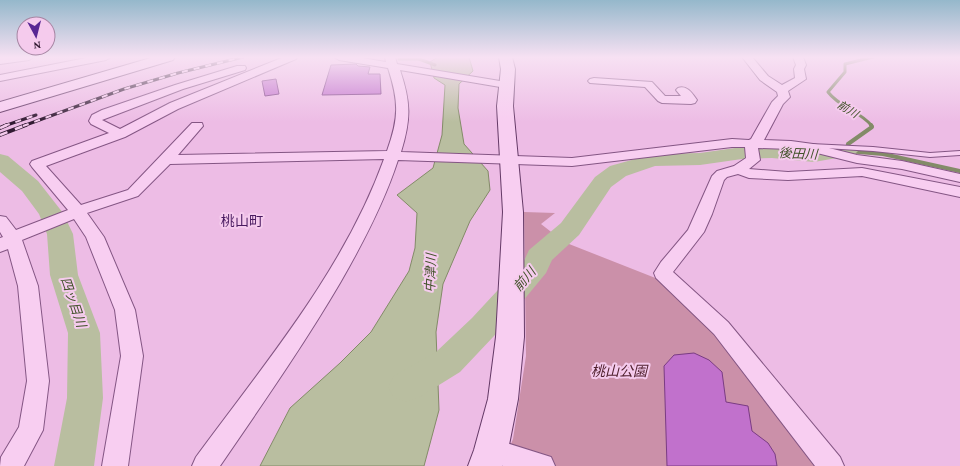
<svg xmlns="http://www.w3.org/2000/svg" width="960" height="466" font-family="'Crimson Pro','Noto Sans JP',serif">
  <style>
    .green { fill: #cb90a9 }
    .water { fill: #b9bea0; stroke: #838b68 }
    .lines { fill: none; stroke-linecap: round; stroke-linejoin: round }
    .stream-far1 { stroke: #838b68; stroke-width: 3 }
    .stream { stroke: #838b68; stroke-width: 4 }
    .river { fill: #b9bea0; fill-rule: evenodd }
    .building { fill: #c171cc; stroke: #7a3c83 }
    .lane-casing { stroke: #845684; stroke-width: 2 }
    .street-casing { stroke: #845684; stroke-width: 2 }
    .secondary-casing { stroke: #643966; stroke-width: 2 }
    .lane { fill: #f8cef1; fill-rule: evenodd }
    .street { fill: #f8cef1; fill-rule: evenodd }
    .secondary { fill: #f8cef1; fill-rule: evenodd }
    .rail-far1-casing { stroke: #321b33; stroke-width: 3 }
    .rail-casing { stroke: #321b33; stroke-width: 4 }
    .rail-far1 { stroke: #f5cbed; stroke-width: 2; stroke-dasharray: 6; stroke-linecap: butt }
    .rail { stroke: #f5cbed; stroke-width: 2.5; stroke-dasharray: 8; stroke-linecap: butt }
    .labels { text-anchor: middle; stroke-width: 4; stroke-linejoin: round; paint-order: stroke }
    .far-water-label { font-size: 11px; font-style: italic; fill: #42532a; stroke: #f5cbed }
    .water-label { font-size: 13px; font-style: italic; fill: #42532a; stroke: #f5cbed }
    .quarter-label { font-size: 14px; fill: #491a60; stroke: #f5cbed }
    .near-park-label { font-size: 14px; font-style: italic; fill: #50212e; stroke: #f5cbed }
  </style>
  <rect width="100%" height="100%" fill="#edbce5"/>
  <path class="green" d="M524,212L555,213L541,224L564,242L663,281L713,330L825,466H502L513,439L526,356Z"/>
  <path class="water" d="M438,57H469L473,71L459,84L458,108L464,144L488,171L490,190L470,221L443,284L436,332L439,410L424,466H260L290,408L340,363L371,332L409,271L415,248L417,213L397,195L433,168L442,135L445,85L434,78L430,62Z"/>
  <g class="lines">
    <path class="stream-far1" d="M399,59H419L435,65
      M872,126C860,111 840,108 828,92L845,72V64L873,57"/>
    <path class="stream" d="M871,125L872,127L848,144L847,151L883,154L960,171"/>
    <path class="river" d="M847,145L854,147L858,151L854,155L814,162L772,158L742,159L700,165L655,166L626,176L611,187L579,235L552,260L546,273L494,336L460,372L418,398L406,402L394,398L388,387L394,376L436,352L472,318L523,263L529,250L561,223L595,177L610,166L653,154L700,153L742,147L772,146L814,150Z
      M0,154L8,156L38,181L63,213L73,234L78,275L100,333L103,398L94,466H54L67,398L68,333L50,275L47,234L39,214L22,191L0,172Z"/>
  </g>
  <path class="building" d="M356,64L358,66L370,67L368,74H380L381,94L322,95L331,65Z
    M276,79L279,94L265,96L262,81Z
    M694,353L709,360L722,372L726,402L748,406L752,431L768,443L775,454L777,466H667L664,366L674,355Z"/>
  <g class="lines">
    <defs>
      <path id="lane" d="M811,144L873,147L930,153L960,151V155L930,157L873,151L809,147V145Z"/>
      <path id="street" d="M8,57H34L29,60L0,64V58Z
        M91,57H111L106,60L0,81V75Z
        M284,57H297L296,59L178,109L125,137L46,166L81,205L128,190L192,123H202L203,126L178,155L387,151C399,118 399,102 388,68L339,60L334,57H356L386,62L385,57H395L397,64L506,82L512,85L506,88L400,70C411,103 411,119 401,152L572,158L732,139L749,140L751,139L772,102L778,96L777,92L760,80L742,57H752L768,76L782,85L795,78L794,69L796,65L793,57H803L806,65L804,69L806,79L788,91L790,97L783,104L764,140L791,141L813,144L857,155L902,161L960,174V182L902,169L857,163L813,152L791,149L758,148L760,160L749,169L788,172L862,168L960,187V197L862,176L788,180L749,178L738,174L727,177L724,180L712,214L704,232L673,272L728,322L840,457L844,466H815L714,334L656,278L654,273L661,262L688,230L712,176L717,171L734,166L746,158L745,147H732L572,166L398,160C384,203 363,243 340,283C303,346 261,406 220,466H192L196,457C265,363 344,270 384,159L170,164L138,196L87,213L104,237L135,310L143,356L128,466H102L121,356L115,310L86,237L74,219L22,240L38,286L49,381L43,430L24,466H0L1,457L19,427L27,381L18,286L8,249L0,252V238L3,237L0,232V216L6,217L16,230L68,210L32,167L30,164L32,161L109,133L91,124L89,121L92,115L102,110L175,85L237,66H245L246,68L245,70L183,89L102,120L120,129L170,103Z
        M594,78L652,82L665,96H681L676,90L678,88C687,85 692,93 697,100L695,103L691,104L662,103L658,101L645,87L590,83L588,81L590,79Z
        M491,438L551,457L555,466H503L482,459L478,450L482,441Z"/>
      <path id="secondary" d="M154,57H175L173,60L0,112V102Z
        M499,57H512L515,69L513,106L523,212L524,337L518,399L508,450L502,466H468L474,450L488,399L496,337L503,212L497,106L501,69Z"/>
    </defs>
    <use href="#lane" class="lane-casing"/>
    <use href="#street" class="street-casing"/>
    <use href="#secondary" class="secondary-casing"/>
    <use href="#lane" class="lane"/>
    <use href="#street" class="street"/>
    <use href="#secondary" class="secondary"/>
    <defs>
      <path id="rail-far1" d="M4,126L36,115
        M23,126L124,89L178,73L243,57"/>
      <path id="rail" d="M0,128L7,125
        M0,135L26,125"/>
    </defs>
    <use href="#rail-far1" class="rail-far1-casing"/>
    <use href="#rail" class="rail-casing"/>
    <use href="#rail-far1" class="rail-far1"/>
    <use href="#rail" class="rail"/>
  </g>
  <linearGradient id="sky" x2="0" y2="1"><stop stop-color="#95b8cb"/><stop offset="0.47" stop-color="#f7e1f3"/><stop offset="1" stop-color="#f7e1f3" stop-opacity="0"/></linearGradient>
  <rect width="960" height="122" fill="url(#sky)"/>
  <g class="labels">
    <g class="far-water-label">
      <text transform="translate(848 109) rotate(31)" y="4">前川</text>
    </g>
    <g class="water-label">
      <text transform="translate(798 153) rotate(3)" y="5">後田川</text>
      <text transform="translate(430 273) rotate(-88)" y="5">中津川</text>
      <text transform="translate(524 279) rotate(-49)" y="5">前川</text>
      <text transform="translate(74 302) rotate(71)" y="5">四ッ目川</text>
    </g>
    <g class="quarter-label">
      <text x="242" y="226">桃山町</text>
    </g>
    <g class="near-park-label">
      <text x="619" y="376">桃山公園</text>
    </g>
  </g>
  <g transform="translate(36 36) rotate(173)"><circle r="19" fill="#f5cbed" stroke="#a785a3"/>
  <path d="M0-3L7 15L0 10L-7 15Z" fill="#582693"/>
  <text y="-6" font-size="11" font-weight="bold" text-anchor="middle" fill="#321b33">N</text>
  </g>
</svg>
